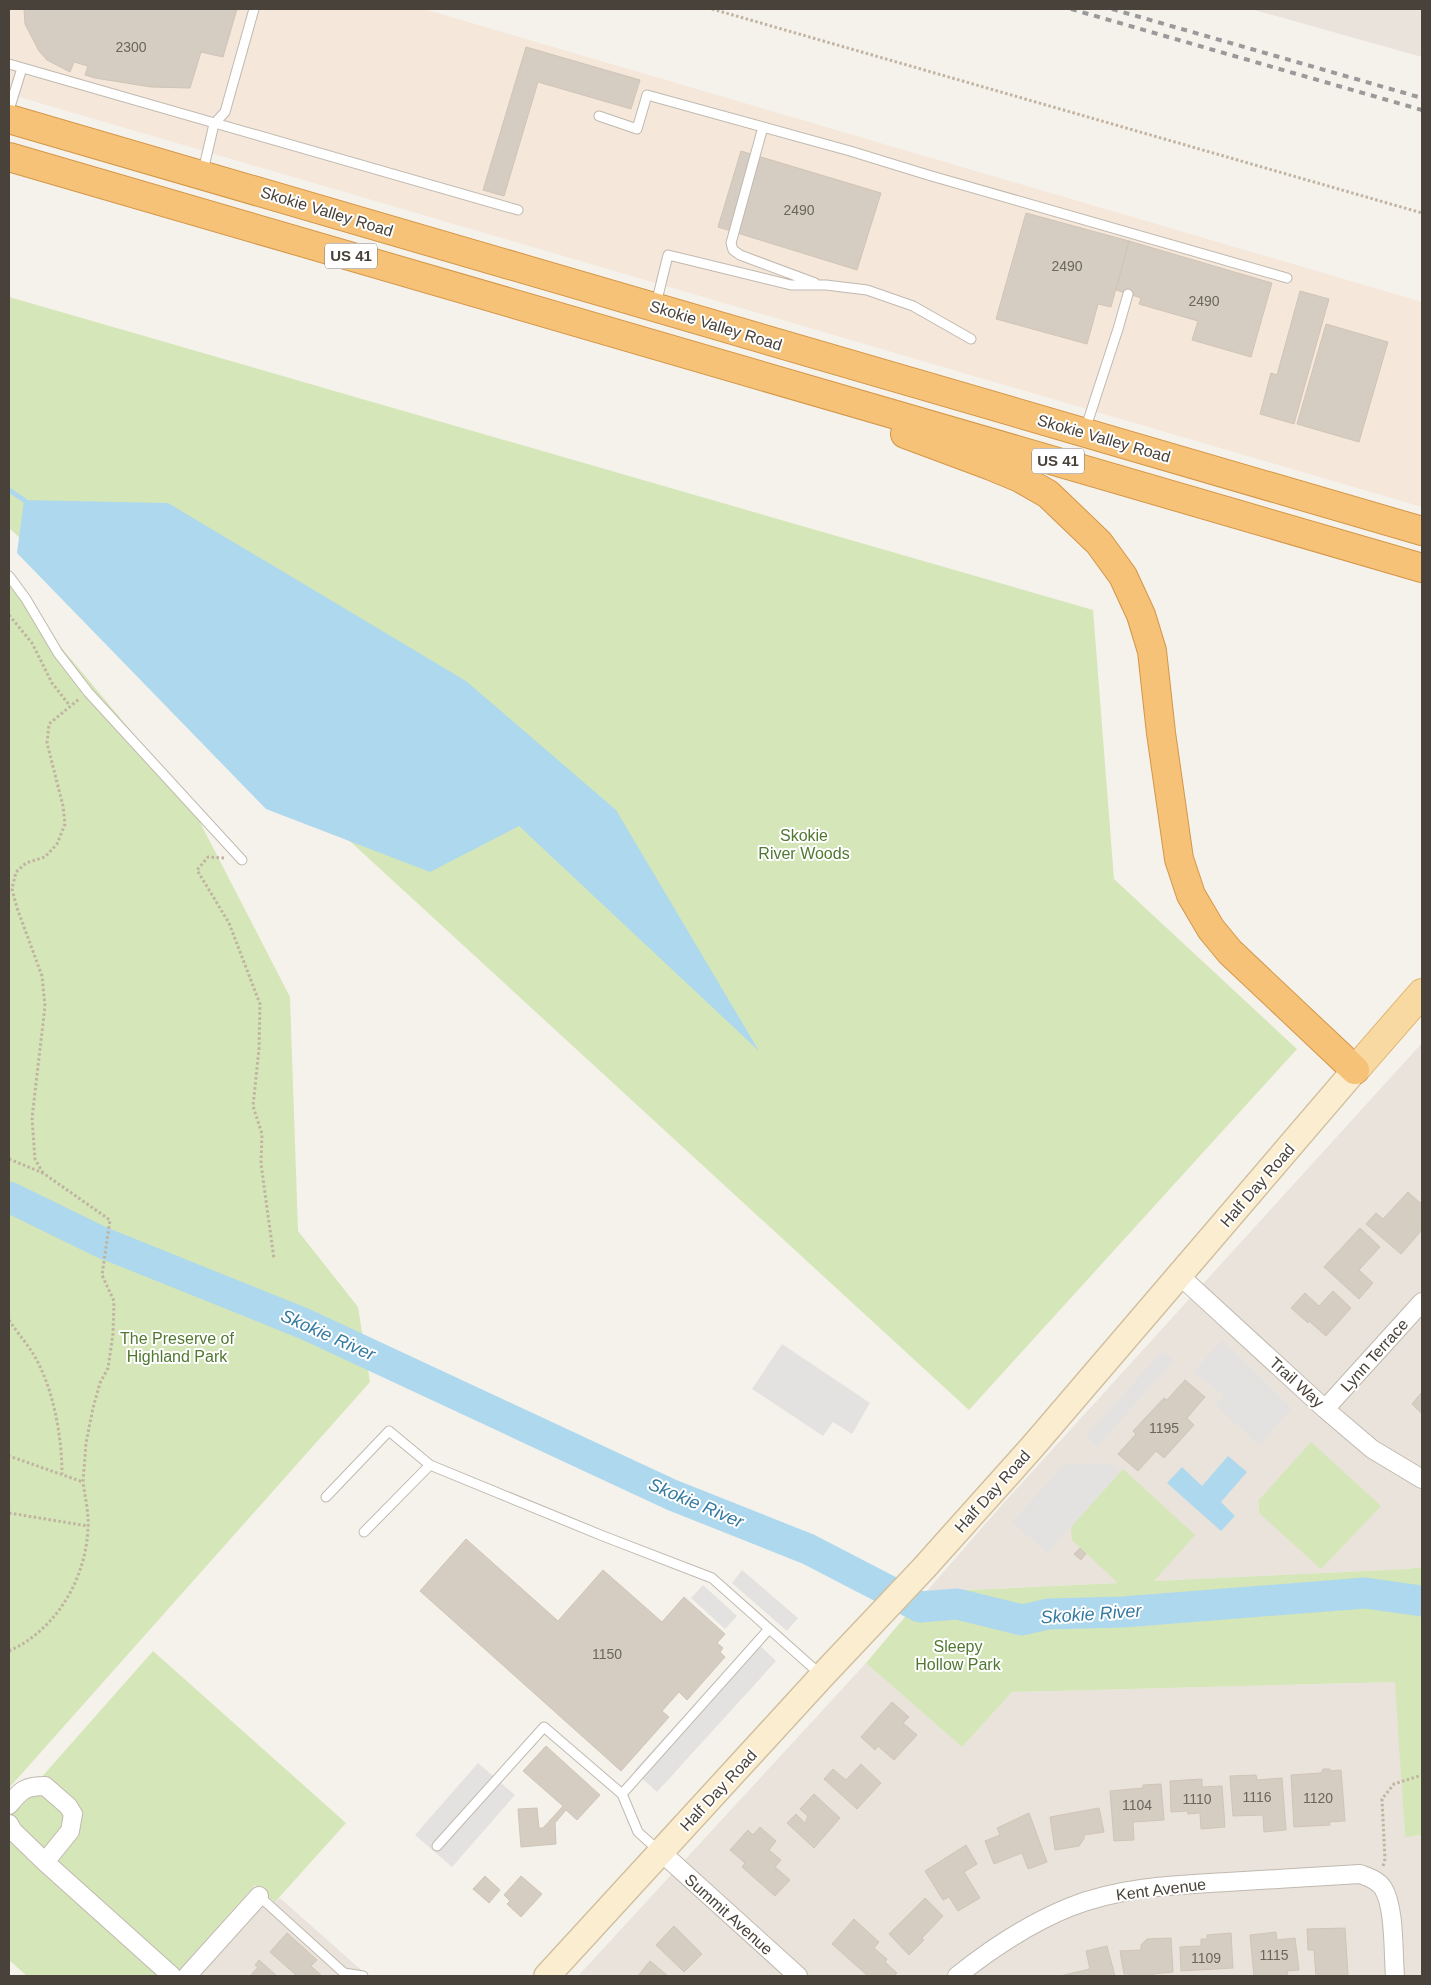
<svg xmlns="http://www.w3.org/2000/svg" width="1431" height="1985" font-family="Helvetica,sans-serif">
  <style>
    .residential { fill: #e9e3db }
    .commercial { fill: #f5e7da }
    .green { fill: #d5e6b8 }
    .parking { fill: #e4e2e0 }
    .water { fill: #aed8ed }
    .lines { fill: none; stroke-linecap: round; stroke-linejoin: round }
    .stream { stroke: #aed8ed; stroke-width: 5 }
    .river { stroke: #aed8ed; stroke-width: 31 }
    .building { fill: #d6cdc2; stroke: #d0c4b6 }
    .lane-casing { stroke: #c0b9af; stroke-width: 11 }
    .street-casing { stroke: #c0b9af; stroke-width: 20 }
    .secondary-casing { stroke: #d1c09f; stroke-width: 28 }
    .primary-casing { stroke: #ddb572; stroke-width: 30 }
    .highway-casing { stroke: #d49647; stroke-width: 30 }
    .path { stroke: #c1b3a1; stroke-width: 3; stroke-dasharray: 2.5 2.5; stroke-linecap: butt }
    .lane { stroke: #fff; stroke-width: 9 }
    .street { stroke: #fff; stroke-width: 18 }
    .secondary { stroke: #fbeed0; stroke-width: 25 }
    .primary { stroke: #f8d9a2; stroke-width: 28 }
    .highway { stroke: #f5c278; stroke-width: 28 }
    .rail { stroke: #9a9a9a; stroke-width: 4; stroke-dasharray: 6 6; stroke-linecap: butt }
    .labels { text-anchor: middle; stroke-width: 4; stroke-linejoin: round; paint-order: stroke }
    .number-label { font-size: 14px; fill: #6c655c }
    .shield { fill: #fff; stroke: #807b75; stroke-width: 1 }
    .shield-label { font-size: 15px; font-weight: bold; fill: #49423a }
    .street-label { font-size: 16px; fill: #49423a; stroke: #fff }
    .park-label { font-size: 16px; fill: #517830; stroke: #fff }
    .water-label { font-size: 18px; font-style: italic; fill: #357aa0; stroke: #fff }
  </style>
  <rect width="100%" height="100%" fill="#f5f2ec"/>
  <path class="residential" d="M1251,9H1422V57Z
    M1422,1043V1567L1407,1569L926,1592L1001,1506Z
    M866,1663L962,1747L1012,1692L1396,1682L1405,1836L1422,1835V1976H578Z
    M256,1885L275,1902L280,1898L368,1976H174Z"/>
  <path class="commercial" d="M9,9H424L1422,302V507L9,94Z"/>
  <path class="green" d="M9,297L1093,610L1114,879L1297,1049L969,1410L9,528Z
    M9,585L188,799L290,997L298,1231L358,1307L370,1382L9,1788Z
    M1311,1442L1381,1506L1321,1569L1259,1513V1500Z
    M1123,1469L1195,1535L1154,1581L1407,1569L1422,1567V1835L1405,1837L1395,1682L1012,1692L962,1747L866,1663L926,1592L1118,1583L1072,1540L1071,1527Z
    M153,1651L346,1823L275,1902L255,1885L174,1976H27L9,1960V1814Z"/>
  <path class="parking" d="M1222,1340L1292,1408L1259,1445L1215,1405L1224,1395L1193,1372Z
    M782,1344L870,1403L852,1434L833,1422L823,1436L752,1389Z
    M1162,1351L1174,1360L1097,1447L1086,1436Z
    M1110,1463L1120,1472L1047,1553L1012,1522L1065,1464Z
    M742,1570L798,1618L787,1631L732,1583Z
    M703,1585L737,1616L725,1629L691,1598Z
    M753,1639L776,1661L657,1792L634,1771Z
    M478,1763L515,1795L452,1867L415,1835Z"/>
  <path class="water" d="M24,500L168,503L466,681L616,810L759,1051L519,826L430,872L266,809L17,553Z
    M1228,1456L1247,1472L1221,1502L1235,1516L1221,1531L1167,1483L1182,1467L1202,1486Z"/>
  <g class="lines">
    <path class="stream" d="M9,490L24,500"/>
    <path class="river" d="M9,1197L101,1242L305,1324L672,1495L808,1549L920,1607L957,1604L1022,1620L1048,1614L1123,1612L1365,1593L1422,1601"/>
  </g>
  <path class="building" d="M24,9H237L223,57L201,52L190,88L151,87L95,78L85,75L88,66L74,62L70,72L47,60L39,51L25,24Z
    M526,47L640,80L631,109L538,82L504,196L483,190Z
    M741,151L881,193L857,270L718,227Z
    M1026,213L1129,241L1111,307L1098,304L1087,344L996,319Z
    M1129,241L1272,283L1251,357L1192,340L1198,321L1139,304L1141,298L1116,290Z
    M1300,291L1329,299L1294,424L1260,414L1271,373L1277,375Z
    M1326,324L1388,342L1359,442L1297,424Z
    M1408,1192L1420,1203L1422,1202V1230L1401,1254L1366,1224L1376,1213L1383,1219Z
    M1360,1228L1380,1247L1359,1270L1373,1283L1359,1299L1324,1267Z
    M1333,1291L1351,1308L1326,1336L1309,1321L1308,1323L1291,1308L1305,1293L1319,1306Z
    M1185,1380L1205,1397L1187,1418L1194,1425L1164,1458L1156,1451L1138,1471L1118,1454L1136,1434L1133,1431L1164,1398L1167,1400Z
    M1422,1392V1414L1412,1404Z
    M466,1539L558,1621L603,1570L662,1622L684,1597L725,1634L717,1643L723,1648L720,1652L725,1657L687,1700L679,1692L662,1711L669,1717L621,1771L420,1591Z
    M1080,1548L1086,1554L1081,1560L1074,1554Z
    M892,1702L909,1717L903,1723L917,1735L894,1760L878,1746L875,1750L861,1737Z
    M546,1746L600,1795L577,1820L566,1810L555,1823L556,1844L521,1847L518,1809L537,1808L539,1828H543L563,1806L523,1771Z
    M861,1764L881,1783L857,1809L824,1779L833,1769L846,1780Z
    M1323,1769H1330V1771L1341,1770L1345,1821L1329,1822L1330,1825L1294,1827L1291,1775L1321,1773Z
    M1256,1775L1257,1780L1282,1778L1286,1830L1264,1832L1263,1815L1233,1816L1230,1776Z
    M1202,1779V1787L1222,1786L1225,1827L1201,1829L1200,1813L1188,1814L1187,1811L1171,1812L1170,1781Z
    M1161,1784L1164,1820L1133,1822L1134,1840L1114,1841L1110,1791L1143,1788V1785Z
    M814,1794L840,1818L814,1848L787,1823L796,1814L805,1823L808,1816L800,1809Z
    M1099,1808L1104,1832L1084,1835V1839L1079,1846L1055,1850L1050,1817Z
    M1029,1813L1047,1862L1028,1869L1022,1853L994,1864L985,1841L1000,1835L997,1828Z
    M760,1827L776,1841L769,1850L781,1860L775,1867L790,1880L775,1896L742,1867L745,1863L730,1850L748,1830L753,1835Z
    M966,1845L977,1864L964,1872L980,1898L958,1911L949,1897L943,1900L925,1871Z
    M485,1876L500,1890L489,1903L473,1889Z
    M521,1876L542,1894L521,1917L507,1904L510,1901L504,1895Z
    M925,1898L943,1916L922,1938L924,1940L909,1955L889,1934Z
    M854,1919L879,1942L874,1948L887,1959L885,1962L897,1973L894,1976H868L832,1944Z
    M674,1926L702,1954L684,1972L656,1945Z
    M1345,1928L1348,1976H1316L1314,1950H1308L1307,1929Z
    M1276,1932L1277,1940L1295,1938L1299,1970L1287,1971L1288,1976H1254L1250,1935Z
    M287,1933L317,1960L311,1966L322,1976H297L270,1952Z
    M1231,1933L1233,1968L1181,1971L1180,1947L1201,1946V1939H1207V1935Z
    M1171,1938L1173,1972L1153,1974L1154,1976H1130V1974H1124L1120,1951L1141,1950V1945L1147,1939Z
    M1107,1946L1115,1976H1060L1090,1969L1086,1951Z
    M259,1960L277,1976H250L258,1967L255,1965Z
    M650,1961L668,1976H638Z"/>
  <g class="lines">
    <defs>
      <path id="lane" d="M9,64L518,210
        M9,110L22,68
        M599,116L637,129L647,95L850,151L928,175L1287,278
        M763,127L731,243L733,250L740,255L815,283
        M203,171L214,124L225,112L254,9
        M656,304L668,255L791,285H826L867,290L913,306L971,339
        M1085,430L1118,329L1128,294
        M9,576L26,599L58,653L88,692L242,860
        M326,1497L389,1431L430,1465L603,1536L712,1578L820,1674
        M364,1532L430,1465
        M622,1794L769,1629
        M437,1846L544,1727L622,1794L638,1832L658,1850
        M259,1896L344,1973L363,1976"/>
      <path id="street" d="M1179,1275L1325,1409L1372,1449L1422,1479
        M1325,1409L1422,1302
        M9,1805C21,1790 25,1786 45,1786L68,1806L73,1814L70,1831L45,1862
        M9,1824L13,1831L45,1862L172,1976
        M661,1852L798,1976
        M187,1976L259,1896
        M957,1976C992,1948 1028,1924 1070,1907C1120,1887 1175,1885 1227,1882C1271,1879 1316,1877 1360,1874C1368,1877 1378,1880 1383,1888C1395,1907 1393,1953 1395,1976"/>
      <path id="secondary" d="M547,1976L822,1676L924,1568L1034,1445L1355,1070"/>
      <path id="primary" d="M1355,1070L1422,993"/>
      <path id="highway" d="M9,119L1422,531
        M9,157L1422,568
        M905,434L991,466L1020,478L1048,494L1099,543L1123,576L1141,615L1152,651L1161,733L1179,859L1191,895L1211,929L1230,952L1355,1070"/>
    </defs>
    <use href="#lane" class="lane-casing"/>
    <use href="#street" class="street-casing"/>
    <use href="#secondary" class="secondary-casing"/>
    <use href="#primary" class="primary-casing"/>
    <use href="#highway" class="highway-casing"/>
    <path class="path" d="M712,9L1422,213
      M9,615L32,643L52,683L70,706
      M224,858L208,857L197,870L229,923L260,1004L259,1049L253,1106L262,1134L261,1164L274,1259
      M9,1159L43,1173L110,1220L102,1275L114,1301L113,1334L108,1368L100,1383L93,1408L86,1443L83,1482L9,1456
      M43,1173L35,1159L32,1118L45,1006L42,976L17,908L12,889L16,872L26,863L45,857L57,844L65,824L63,806L47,743L49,724L79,699
      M9,1320C16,1331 25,1341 32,1352C53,1385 62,1436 62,1474
      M9,1513L88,1526
      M9,1651C56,1630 86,1579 88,1528C89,1513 85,1497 83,1482
      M1383,1866L1385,1859L1382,1799L1394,1784L1422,1775"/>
    <use href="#lane" class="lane"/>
    <use href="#street" class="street"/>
    <use href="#secondary" class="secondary"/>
    <use href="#primary" class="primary"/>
    <use href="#highway" class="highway"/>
    <path class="rail" d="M1071,9L1422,110
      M1112,9L1422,98"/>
  </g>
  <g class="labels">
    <g class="number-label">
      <text x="131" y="52">2300</text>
      <text x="799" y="215">2490</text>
      <text x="1067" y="271">2490</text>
      <text x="1204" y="306">2490</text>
      <text x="1164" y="1433">1195</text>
      <text x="607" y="1659">1150</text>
      <text x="1257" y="1802">1116</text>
      <text x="1318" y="1803">1120</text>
      <text x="1197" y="1804">1110</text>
      <text x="1137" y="1810">1104</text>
      <text x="1274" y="1960">1115</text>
      <text x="1206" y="1963">1109</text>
    </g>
    <g class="shield">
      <rect x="325" y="243.5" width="52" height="25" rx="4"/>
      <rect x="1032" y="448.5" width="52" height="25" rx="4"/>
    </g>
    <g class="shield-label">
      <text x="351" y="261">US 41</text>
      <text x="1058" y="466">US 41</text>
    </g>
    <g class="street-label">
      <text transform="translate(327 211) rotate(17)" y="6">Skokie Valley Road</text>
      <text transform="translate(716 325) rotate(17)" y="6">Skokie Valley Road</text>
      <text transform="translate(1104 438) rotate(16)" y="6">Skokie Valley Road</text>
      <text transform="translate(1257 1185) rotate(-49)" y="6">Half Day Road</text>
      <text transform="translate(1374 1355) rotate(-48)" y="6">Lynn Terrace</text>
      <text transform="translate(1297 1382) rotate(42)" y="6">Trail Way</text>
      <text transform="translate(992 1491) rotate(-48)" y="6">Half Day Road</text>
      <text transform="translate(718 1790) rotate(-47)" y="6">Half Day Road</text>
      <text transform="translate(1161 1889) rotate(-7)" y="6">Kent Avenue</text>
      <text transform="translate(729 1914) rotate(42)" y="6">Summit Avenue</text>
    </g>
    <g class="park-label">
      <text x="804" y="841">Skokie<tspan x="804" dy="18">River Woods</tspan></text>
      <text x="177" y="1344">The Preserve of<tspan x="177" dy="18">Highland Park</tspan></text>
      <text x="958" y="1652">Sleepy<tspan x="958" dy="18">Hollow Park</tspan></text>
    </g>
    <g class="water-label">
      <text transform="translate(328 1335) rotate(24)" y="6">Skokie River</text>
      <text transform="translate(696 1503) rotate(23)" y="6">Skokie River</text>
      <text transform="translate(1091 1614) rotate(-4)" y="6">Skokie River</text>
    </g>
  </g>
  <rect width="1431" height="1985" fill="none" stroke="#49423a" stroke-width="20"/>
</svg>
